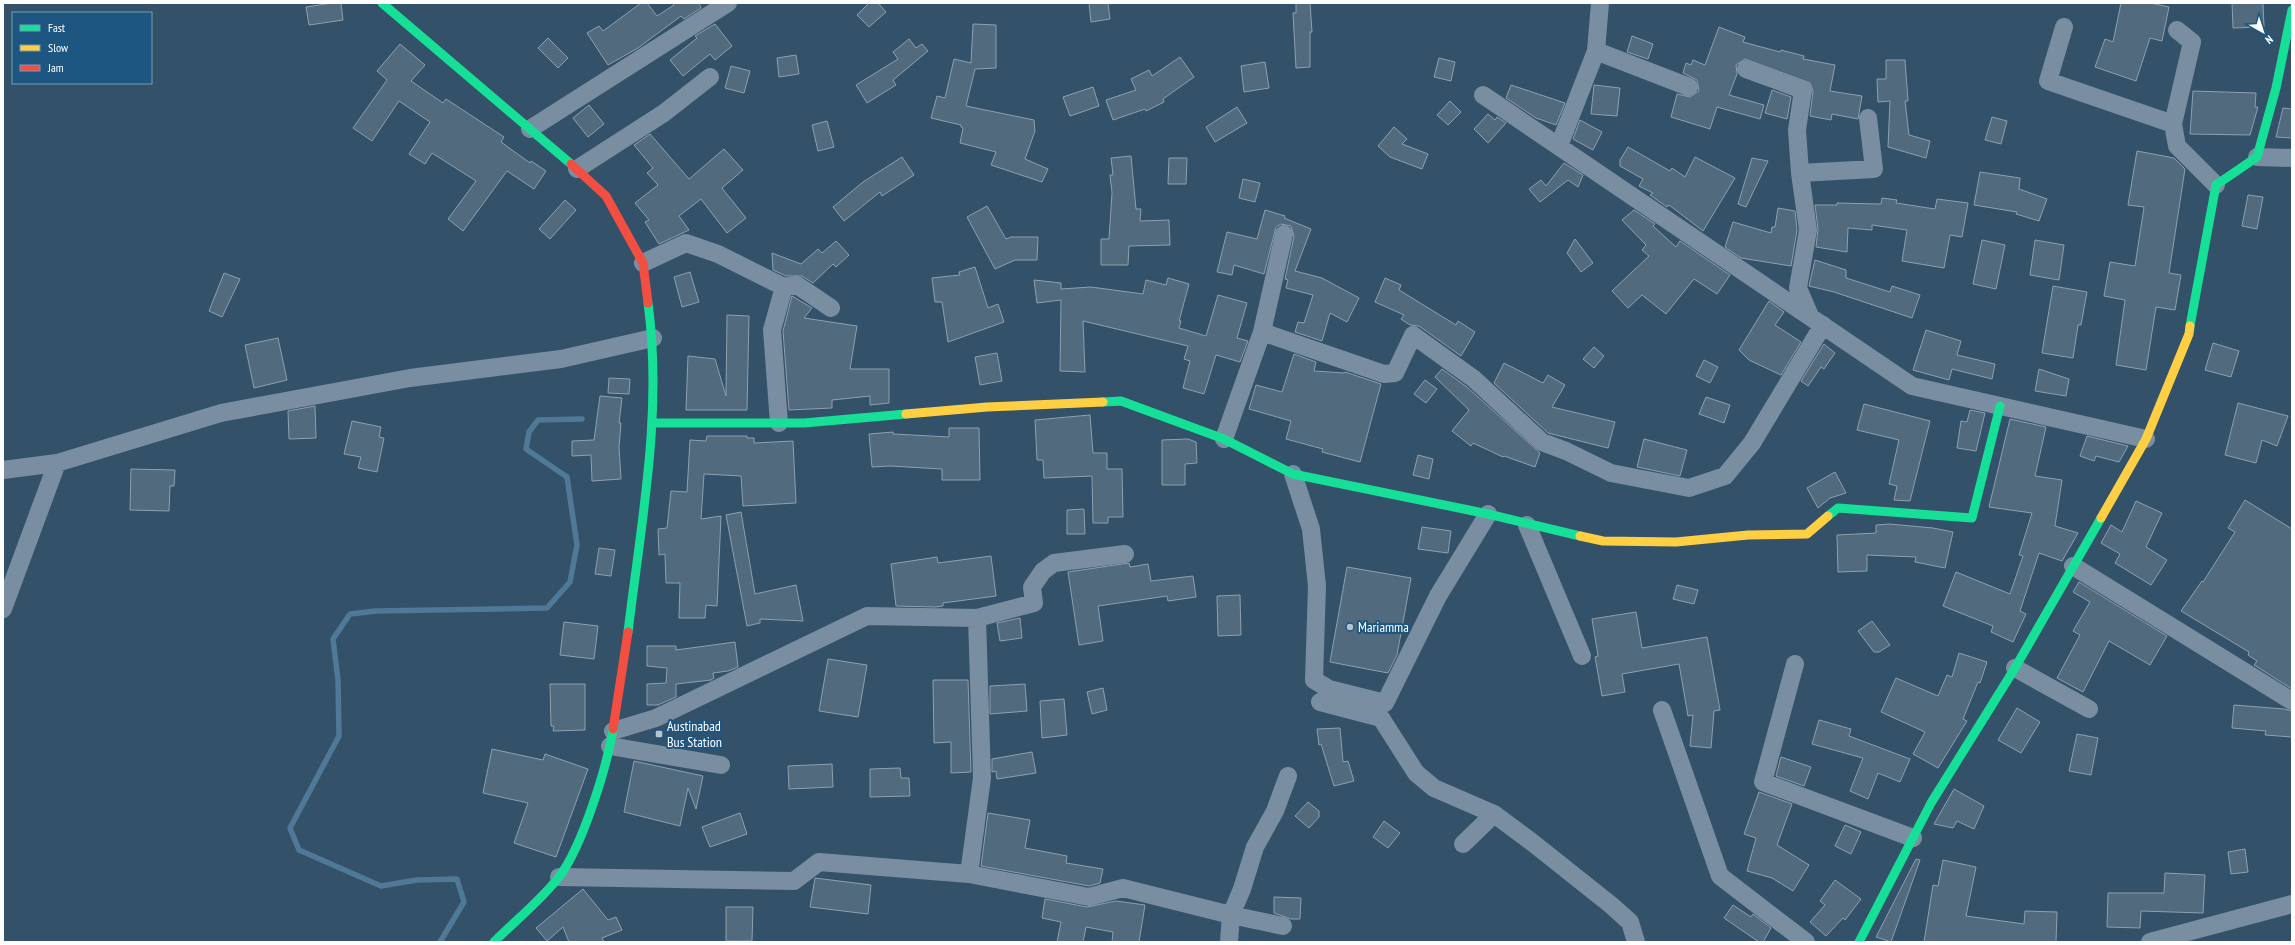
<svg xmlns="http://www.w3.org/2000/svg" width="2295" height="945" font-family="'PT Sans Narrow',sans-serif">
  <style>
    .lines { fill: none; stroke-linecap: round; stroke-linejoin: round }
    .stream { stroke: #507897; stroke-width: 5.5 }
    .building { fill: #516a7d; stroke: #8da0af }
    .street { stroke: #798ea0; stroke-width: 18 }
    .fast { stroke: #16e098; stroke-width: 9 }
    .slow { stroke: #ffcf43; stroke-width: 9 }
    .jam { stroke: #f24e42; stroke-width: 9 }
    .poi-dot { fill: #b8c2cb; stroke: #1d5680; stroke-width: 1.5 }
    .labels { text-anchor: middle; stroke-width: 4; stroke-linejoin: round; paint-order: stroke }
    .poi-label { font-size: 14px; fill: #fff; stroke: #1d5680; text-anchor: start }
  </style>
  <rect width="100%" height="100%" fill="#33526a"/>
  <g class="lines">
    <path class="stream" d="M440,942L464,902L457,879L417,880L381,886L299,850L290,828L339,736L338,680L333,639L350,614L376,611L547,608L570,582L577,545L567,477L526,449L529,432L538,420L582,419"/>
  </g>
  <path class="building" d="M332,3H341L343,20L309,25L306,7Z
    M641,3H647L657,16L674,5L673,3H699L701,8L684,19L681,16L638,48L608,65L587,33L599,26L603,31Z
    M869,3H878L886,12L869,27L857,15Z
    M1089,3H1108L1110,19L1091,22Z
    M1296,3H1310L1312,32H1310V67L1296,68L1293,13H1296Z
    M2121,3H2150L2169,7L2162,41L2150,38L2136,81L2095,67L2105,39L2113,42Z
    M2232,3H2263L2264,27L2233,28Z
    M715,24L732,46L715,60L710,54L683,76L670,60L697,38L695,36Z
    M973,24L996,25V68L975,69L966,106L1034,120L1035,131L1025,159L1048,169L1042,182L991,165L996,152L960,143L963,128L961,127V125L931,118L937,96L945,98L954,59L971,63Z
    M1719,27L1745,37L1743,42L1780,52L1781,50L1804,56L1803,59L1835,65L1830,91L1862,96L1858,119L1832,114L1831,120L1810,116L1813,91L1810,83L1745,59L1736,65L1737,74L1729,95L1764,105L1760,119L1717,107L1710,129L1671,117L1677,94L1690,97L1699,91L1697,80L1683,73L1686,63L1691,65L1693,60L1705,65Z
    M1632,36L1653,44L1648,59L1627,52Z
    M548,38L568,58L558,68L538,48Z
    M909,39L916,48L922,44L928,51L893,80L896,85L867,103L856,85L898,59L893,52Z
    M400,44L425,65L411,81L443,103L446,99L504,137L501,142L530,163L531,161L546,171L534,189L507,171L463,231L448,219L476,181L432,153L425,164L409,154L430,122L399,101L372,141L353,128L387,80L377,71Z
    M796,55L799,74L779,77L777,58Z
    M1180,57L1194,77L1163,99L1164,102L1146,111L1145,109L1113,120L1106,100L1136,90L1131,79L1149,70L1152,76Z
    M1439,58L1455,62L1451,81L1434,77Z
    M1886,60H1905L1908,101H1905L1909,135L1930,141L1926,158L1888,147L1890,101L1878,102L1877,79H1886Z
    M1265,62L1269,88L1244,92L1241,66Z
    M731,66L750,71L744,93L725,88Z
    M1511,85L1565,103L1556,125L1536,118L1506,98Z
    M1594,85L1620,88L1617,116L1591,114Z
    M1093,87L1099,106L1070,116L1063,97Z
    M1772,90L1791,97L1787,119L1765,113Z
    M2193,91L2256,93L2255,107H2258L2250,135L2190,134Z
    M1450,101L1461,112L1448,125L1437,115Z
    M589,105L604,124L588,137L573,118Z
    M1237,107L1247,123L1215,142L1206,127Z
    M2283,108L2292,109V138L2276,137Z
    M1488,114L1495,120L1497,117L1506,123L1488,143L1474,129Z
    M1992,117L2007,121L2001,144L1985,140Z
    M1580,120L1602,132L1593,150L1573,139Z
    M827,121L834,147L818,151L812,125Z
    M1394,127L1407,139L1402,144L1428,154L1422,169L1390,157L1378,146Z
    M650,134L689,179L724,149L743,170L722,188L746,218L727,233L701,199L679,216L689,230L659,244L645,222L649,220L635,203L658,185L647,173L653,168L634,145Z
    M1628,147L1670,171L1672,168L1685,177L1695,157L1735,178L1703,231L1669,205L1667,207L1650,195L1653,193L1639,186L1643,179L1620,166V160Z
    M2137,151L2174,158L2185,169L2169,273L2181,275L2175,310L2156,307L2146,370L2116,365L2125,300L2104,296L2110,262L2135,266L2144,207L2128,205Z
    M1131,156L1136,209H1141L1140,221L1169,220L1170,245L1129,246L1128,265H1101V239H1109L1112,193L1110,175H1113L1111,158Z
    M902,157L914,175L882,196L880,192L844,221L833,207L863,182Z
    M1169,158H1187L1186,184H1168Z
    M1752,158L1768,161L1746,207L1738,204Z
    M1564,163L1583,175L1578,187L1568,180L1540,202L1529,189L1541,180L1546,186Z
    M1980,172L2020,178L2019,189L2047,199L2039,221L2016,214L2017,212L1974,205Z
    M1243,179L1260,183L1255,202L1239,198Z
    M2248,195L2263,197L2257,229L2242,226Z
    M1882,198L1897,200L1896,203L1935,209L1937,199L1968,203L1962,237L1950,235L1944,268L1902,261L1907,230L1872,225V230L1848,228L1847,252L1816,247L1818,229L1815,205H1837V203L1881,204Z
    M565,200L576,210L550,239L539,229Z
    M987,206L1006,239L1011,237H1038L1037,260H1015L995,269L967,217Z
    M1778,208L1795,211L1797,230L1791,266L1741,258L1725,247L1733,222L1771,233L1772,227H1775Z
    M1265,210L1285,216L1284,218L1311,229L1295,271L1322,278L1359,298L1347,322L1330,313L1322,341L1295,332L1298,322L1304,323L1313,295L1286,288L1288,280L1285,279L1294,236L1291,226L1281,224L1276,227L1264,274L1234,265L1232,275L1217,272L1227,232L1257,239Z
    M1634,210L1655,224L1653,226L1676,247L1680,241L1730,275L1717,294L1694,279L1666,314L1642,295L1628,308L1612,291L1649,256L1642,250L1646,245L1622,220Z
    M1575,239L1593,263L1581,272L1567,253Z
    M1982,240L2005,245L1996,289L1973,284Z
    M2035,240L2064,245L2059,280L2030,275Z
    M836,241L849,255L836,267L833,264L813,283L802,276H786L773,270L772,253L801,264L818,249L822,253Z
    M1815,260L1846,270V278L1890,292L1892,286L1920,295L1912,318L1834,292L1809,286Z
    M975,267L988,308L998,304L1004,322L948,342L942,302H935L932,278L960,275L959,272Z
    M690,272L699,302L682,307L674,277Z
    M224,273L240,279L222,317L209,311Z
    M1168,278L1189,284L1179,321H1181L1179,328L1206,336L1218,295L1247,303L1237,338L1248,341L1240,362L1216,355L1204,394L1183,388L1190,361L1184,359L1188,346L1083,321L1085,372L1060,371L1061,300L1037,303L1034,280L1061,283V289L1091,287L1143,294L1146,280L1166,285Z
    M1385,278L1401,285L1399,290L1456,325L1458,321L1475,332L1461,356L1419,326L1410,325L1401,319L1404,315L1375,302Z
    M2053,286L2087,292L2081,325H2078L2073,358L2042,353Z
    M792,296L812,308L804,318L857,326L850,369H889V403L870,405V396L832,400V408L789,410L783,331Z
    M1769,301L1784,312L1775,325L1801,342L1781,375L1749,360L1739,350Z
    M727,315L749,316L747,410H686L688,356L715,359L726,396Z
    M1926,330L1961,341L1957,355L1995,364L1992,379L1952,369L1949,380L1913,370Z
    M278,338L287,380L254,388L245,345Z
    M2213,343L2239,351L2231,377L2205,370Z
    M1824,344L1835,353L1824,369L1821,367L1808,386L1801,381Z
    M1594,347L1604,356L1594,368L1583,359Z
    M997,353L1002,381L980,385L975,357Z
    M1294,354L1316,362L1314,371L1344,373L1345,372L1381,384L1360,462L1322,452L1323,449L1286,439L1291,421L1249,409L1256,385L1282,392Z
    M1704,360L1718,367L1710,383L1696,376Z
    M1504,363L1543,383L1548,375L1565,385L1552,407L1615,422L1608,448L1548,433L1494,383Z
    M1442,369L1467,387L1540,453L1535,467L1504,456L1503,457L1473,443L1471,446L1452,431L1469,410L1435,377Z
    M2039,369L2069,379L2066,396L2035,391Z
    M609,378L630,379L629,394L608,393Z
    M1425,380L1437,389L1426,403L1414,394Z
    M600,396L622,398L619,423H621L619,447L621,479L592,481L591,455L572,456V441L594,440Z
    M1706,397L1730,405L1724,423L1699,414Z
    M2238,403L2288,416L2277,446L2262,440L2256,463L2225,455Z
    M1864,404L1930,421L1910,501L1894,500L1897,486L1889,484L1899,440L1857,430Z
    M315,406L316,438L289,439L288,411Z
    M1970,410L1985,413L1976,451L1957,448L1961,421L1967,422Z
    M1090,415L1093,453H1107V469H1122L1123,517H1108V523H1093L1092,476L1044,478L1043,460H1037L1035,420Z
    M2010,419L2046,427L2035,476L2062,480L2055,526L2078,533L2062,561L2039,553L2020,611L2026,614L2013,642L1991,632L1993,626L1943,606L1956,572L2010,594L2023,556L2019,555L2032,513L1989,507Z
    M352,421L381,427L379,437L384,438L377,472L358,468L361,457L344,454Z
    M949,428H979L980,480H942V469L890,466L872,467L869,434L893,432V434L949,437Z
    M707,436H747V438H754V443L793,441L796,503L743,506L741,476L704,474L701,519L721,516L717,606L706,605L705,618H679L680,583H666L665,554L659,555L658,529L667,528L671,491L687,492L690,440L706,441Z
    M2087,436L2128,446L2119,462L2096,456L2094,461L2080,456Z
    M1188,439L1196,442L1197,463L1185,464V485H1162V440Z
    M1644,439L1687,450L1680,476L1637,467Z
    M1418,455L1433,459L1429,479L1413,475Z
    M131,469L175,470L174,486H170L169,511L130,510Z
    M1835,472L1846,493L1830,498L1818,508L1807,488Z
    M2245,500L2292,529V689L2254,665L2257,661L2248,655L2249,652L2181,611L2202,581L2203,582L2235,532L2228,528Z
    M2136,501L2162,513L2146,547L2167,560L2151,585L2115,563L2120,554L2101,543L2111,525L2122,532Z
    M1084,509L1085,534H1067V510Z
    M741,512L755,594L796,585L803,621L760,619V623L747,626L726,515Z
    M1889,524L1933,528L1953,532L1945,568L1915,562L1916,557L1867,555V571L1838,572L1837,535L1876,533V525Z
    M1422,527L1451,531L1448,553L1418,549Z
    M599,548L615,550L611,576L595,574Z
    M991,556L996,596L943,603V606L935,607L896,606L891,564L937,557L938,563Z
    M1129,563L1130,567L1148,564L1151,581L1193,576L1196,597L1168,601L1167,596L1098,606L1103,641L1079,645L1068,572Z
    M1347,567L1411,578L1397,655L1388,673L1330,662Z
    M2079,582L2167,636L2150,665L2109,641L2083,692L2057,678L2080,635L2073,631L2090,602L2073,592Z
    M1677,585L1698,590L1694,604L1673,599Z
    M1240,595L1241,635L1218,636L1217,596Z
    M1636,612L1642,648L1707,637L1720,710L1714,711L1711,748L1690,746L1693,715L1688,716L1679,664L1622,674L1625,692L1602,696L1595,657L1598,656L1592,619Z
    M1020,618L1022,638L1000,641L997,623Z
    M1872,621L1890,645L1879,652H1874L1858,631Z
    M564,622L598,626L594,659L560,655Z
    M735,642L738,667L728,671L713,673L714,678L711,680L676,684V697L658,705H647V684L666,683L667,668L647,666V646H676V650Z
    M1959,653L1987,662L1980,683L1978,682L1963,719L1967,721L1938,768L1913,754L1925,732L1881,712L1896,678L1938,696L1947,675L1952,677Z
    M828,659L867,665L858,717L819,711Z
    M933,680H968L971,772L951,773V742L934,743Z
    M550,684H585V730L553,731L554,726H551Z
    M1025,684L1027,711L990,714V686Z
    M1103,688L1107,710L1092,714L1087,692Z
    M1064,699L1067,735L1042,738L1040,701Z
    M2234,705L2284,709L2292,711V737L2265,735L2266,731L2232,728Z
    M2017,708L2040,722L2021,753L1998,740Z
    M1819,720L1851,729L1849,736L1910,759L1900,782L1878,773L1868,799L1850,791L1863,758L1812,744Z
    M1340,728L1343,762L1348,761L1354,781L1334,786L1321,744L1319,745L1317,729Z
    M2077,734L2098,738L2091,775L2069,771Z
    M492,749L543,760L545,754L588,769L556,857L514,843L528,803L483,793Z
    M1032,752L1036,773L997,779L996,771L992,772V759Z
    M1781,757L1811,767L1804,786L1776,776Z
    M634,761L703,776L696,809L688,788L680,826L624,812Z
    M832,764L833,787L789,789L788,766Z
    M900,768L901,778H909L910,796L870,797V769Z
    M1954,789L1984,806L1974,829L1957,821L1953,828L1934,824Z
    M1759,792L1792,804L1777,845L1809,865L1793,891L1772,878L1747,871L1756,838L1744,834Z
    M1308,802L1319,811V817L1309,828L1295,816Z
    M740,813L747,834L710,847L702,827Z
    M988,813L1030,820L1025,848L1067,856L1066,863L1103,869L1100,883L1089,886L981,866Z
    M1384,821L1400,833L1388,848L1373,837Z
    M1845,825L1861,832L1851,854L1835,846Z
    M2245,849L2248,872L2231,874L2228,852Z
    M1916,859L1920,860L1891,942L1876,937Z
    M1943,860L1976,867L1966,916L2024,924L2025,911L2057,912L2056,942H1924L1933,885L1938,886Z
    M2165,873L2205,875L2203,913L2141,911L2140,928L2107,927L2108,893H2164Z
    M815,878L871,885L868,914L810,907Z
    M1835,880L1861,899L1845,920L1843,918L1826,936L1810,922L1825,905L1820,901Z
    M583,889L608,920L616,917L622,930L602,938L604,942H569L563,927L547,941L536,928Z
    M1274,897L1301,898L1300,919H1291L1274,913Z
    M1045,899L1087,907L1116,901L1145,905L1139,942H1112L1113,932L1086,927L1083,942H1057L1061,922L1042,918Z
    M1733,905L1751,917L1753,914L1771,928L1763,942H1759L1724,918Z
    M726,907H753L752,941H726Z"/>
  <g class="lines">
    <path class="street" d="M2064,27L2048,81L2173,124
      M2177,30L2192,42L2173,124L2177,146L2216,185
      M1596,51L1689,87
      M1746,69L1803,90L1797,130L1800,173L1808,230L1798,288L1810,316
      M1483,95L1912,386L2146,439
      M530,129L728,3
      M1559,146L1596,51L1600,3
      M2257,157L2292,158
      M577,169L664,113L710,77
      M1800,173L1874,169L1868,118
      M643,263L686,243L718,254L784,287L797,285L831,308
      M1262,332L1384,374L1395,373L1413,335L1474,379L1542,442L1566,451L1611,473L1689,488L1725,476L1752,443L1823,325
      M779,423L772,330L784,287
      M1224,439L1262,332L1284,234
      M3,470L57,463
      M1293,474L1311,529L1317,586L1314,680L1329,689L1385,703L1438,596L1488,514
      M1527,525L1582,656
      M2073,566L2292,701
      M3,609L57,463L221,413L410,378L561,359L653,338
      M977,618L1034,603L1032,587L1043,571L1054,563L1125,554
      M1795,664L1763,782L1913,838
      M2015,668L2089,709
      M1320,702L1381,718L1416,773L1434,788L1494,814L1533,843L1611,905L1630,922L1636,942
      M1662,710L1720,876L1806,942
      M613,731L656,718L867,616L977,618L982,778L969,874L1089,897L1123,888L1231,915L1229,942
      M610,746L721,765
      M1463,844L1494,814
      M559,877L794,881L819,862L969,874
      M1283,926L1231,915L1242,889L1255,847L1275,811L1288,776
      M2150,942L2292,904"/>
    <path class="fast" d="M382,3L571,164
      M2190,326L2216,185L2257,157L2276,88L2292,10
      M1103,402L1121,401L1224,439L1293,474L1488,514L1580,536
      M653,423H804L906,414
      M1828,516L1838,508L1972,518L2000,406
      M628,632C641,523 663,413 648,303
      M494,942C515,921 541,900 559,877C582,847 607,767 613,729
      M1859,942L1931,803L2015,668L2101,518"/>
    <path class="slow" d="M906,414L987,407L1103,402
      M2101,518L2146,439L2189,334L2190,326
      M1580,536L1603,541L1676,542L1748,535L1807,534L1828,516"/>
    <path class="jam" d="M571,164L606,196L643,263L648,303
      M613,729L628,632"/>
  </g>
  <g class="poi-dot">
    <circle cx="1350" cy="627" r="4"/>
    <rect x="655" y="730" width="8" height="8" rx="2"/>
  </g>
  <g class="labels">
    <g class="poi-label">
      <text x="1358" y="632">Mariamma</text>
      <text x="667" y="731">Austinabad<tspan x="667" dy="16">Bus Station</tspan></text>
    </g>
  </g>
  <rect width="2295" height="945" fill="none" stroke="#ffffff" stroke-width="8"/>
  <rect x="12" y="12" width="140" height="72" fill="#1d5680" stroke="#779ab3"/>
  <rect x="20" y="25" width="20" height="6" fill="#16e098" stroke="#779ab3"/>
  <text x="48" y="32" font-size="12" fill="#ffffff">Fast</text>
  <rect x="20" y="45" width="20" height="6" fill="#ffcf43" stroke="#779ab3"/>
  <text x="48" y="52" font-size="12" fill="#ffffff">Slow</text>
  <rect x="20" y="65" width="20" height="6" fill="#f24e42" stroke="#779ab3"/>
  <text x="48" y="72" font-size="12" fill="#ffffff">Jam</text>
  <g transform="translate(2263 32) rotate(141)" stroke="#1d5680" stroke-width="3" paint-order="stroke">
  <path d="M0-3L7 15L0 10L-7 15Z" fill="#ffffff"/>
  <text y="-6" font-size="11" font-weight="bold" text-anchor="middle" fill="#ffffff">N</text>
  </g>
</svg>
